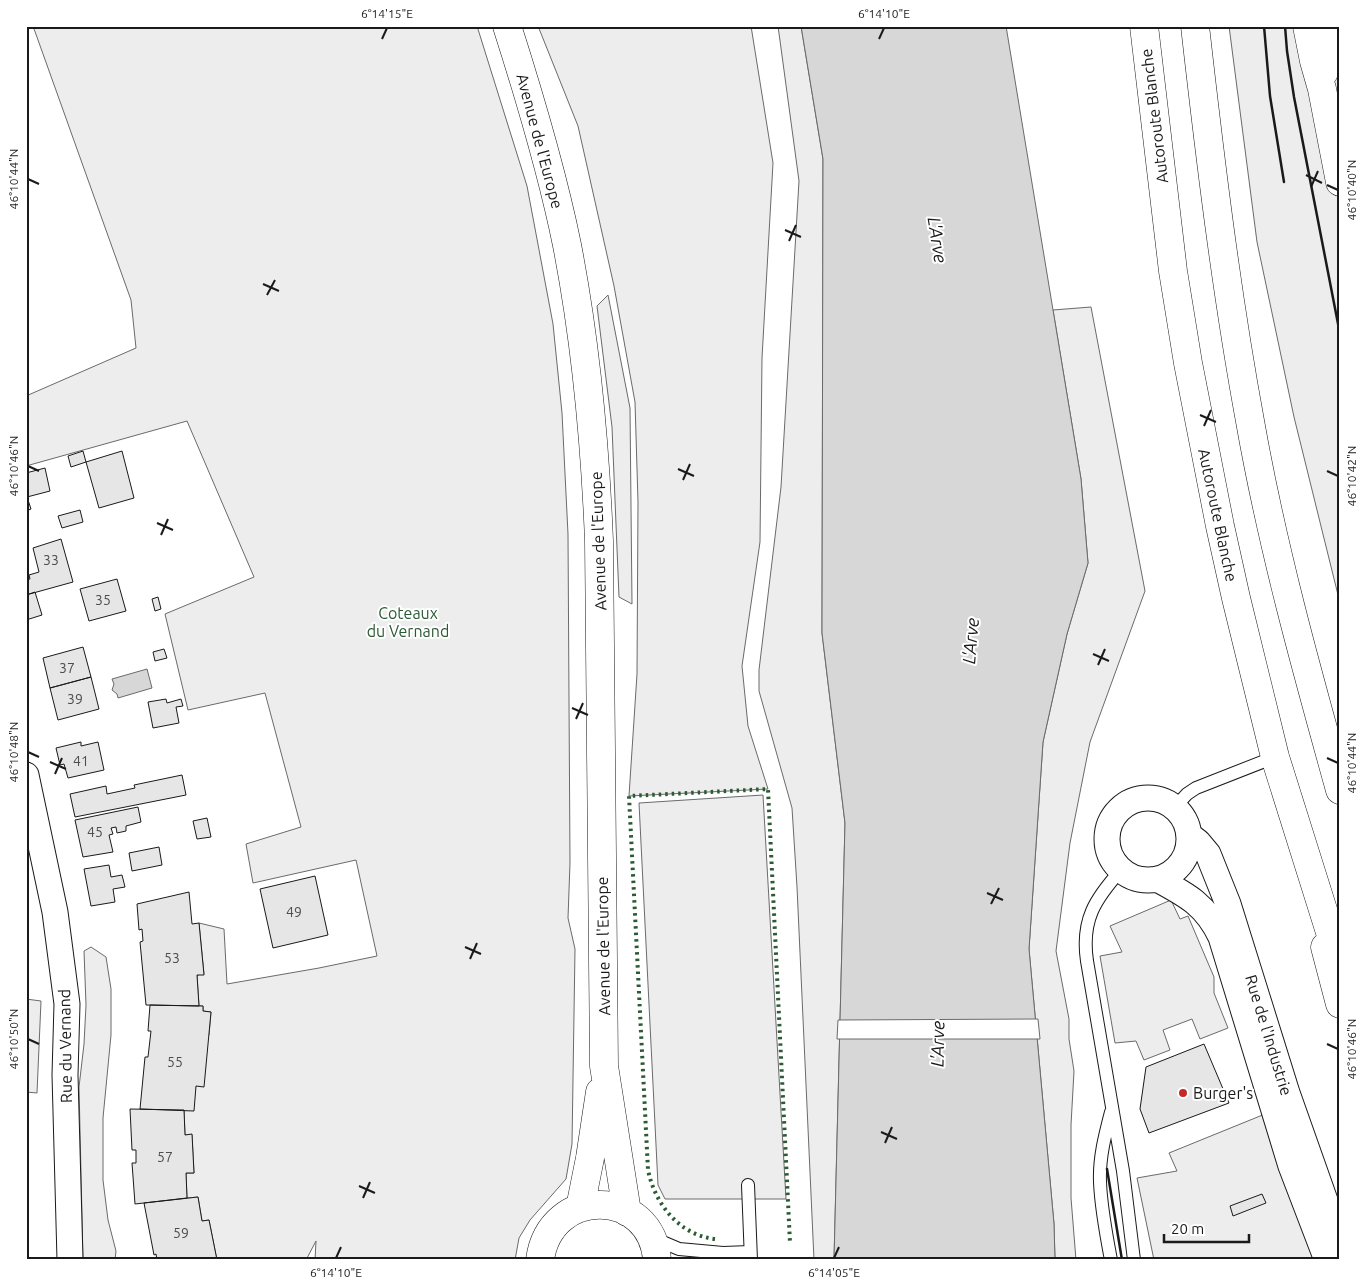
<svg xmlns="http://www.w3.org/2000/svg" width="1366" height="1286" font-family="Ubuntu,sans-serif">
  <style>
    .built { fill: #ededed; stroke: #6a6a6a }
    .water { fill: #d7d7d7; stroke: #6a6a6a }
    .pier { fill: #fff; stroke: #6a6a6a }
    .building { fill: #e6e6e6; stroke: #1a1a1a }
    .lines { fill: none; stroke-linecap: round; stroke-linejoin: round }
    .lane-casing { stroke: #1a1a1a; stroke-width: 14 }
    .street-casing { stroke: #1a1a1a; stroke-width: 27 }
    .secondary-casing { stroke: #1a1a1a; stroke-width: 29 }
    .primary-casing { stroke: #1a1a1a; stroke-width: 29 }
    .highway-casing { stroke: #1a1a1a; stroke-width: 29 }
    .lane { stroke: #fff; stroke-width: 12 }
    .street { stroke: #fff; stroke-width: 25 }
    .secondary { stroke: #fff; stroke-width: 28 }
    .primary { stroke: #fff; stroke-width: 28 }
    .highway { stroke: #fff; stroke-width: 28 }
    .hedge { stroke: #2b5a34; stroke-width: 4; stroke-dasharray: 2.5 4; stroke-linecap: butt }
    .wall { stroke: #1a1a1a; stroke-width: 2.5 }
    .ticks { fill: none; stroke: #1a1a1a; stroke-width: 2 }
    .poi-dot { fill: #c62828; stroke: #fff; stroke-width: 2 }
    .labels { text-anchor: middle; stroke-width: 4; stroke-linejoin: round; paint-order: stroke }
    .number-label { font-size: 14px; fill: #4d4d4d }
    .street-label { font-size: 16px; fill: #1a1a1a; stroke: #fff }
    .park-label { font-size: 16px; fill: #2b5a34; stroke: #fff }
    .poi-label { font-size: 16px; fill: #1a1a1a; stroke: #fff; text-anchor: start }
    .water-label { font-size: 18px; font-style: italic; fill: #1a1a1a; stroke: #fff }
    .neatline { fill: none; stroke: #1a1a1a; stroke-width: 2 }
    .ticks-label { font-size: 12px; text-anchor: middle; fill: #1a1a1a }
  </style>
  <rect width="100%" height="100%" fill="#fff"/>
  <path class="built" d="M33,26H477L527,186L553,324L562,413L568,534L570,863L568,918L575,949L572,1144L566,1179L530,1220L519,1238L515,1260H315L316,1241L306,1260H217L209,1220L202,1221L198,1197L187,1198L186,1173H194L192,1135H185L184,1110L196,1086L208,1036L209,1035L211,1012L203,1011V1006H199L197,975L204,974L199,923L224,929L227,984L319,968L377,956L356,860L253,883L246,844L301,827L265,693L188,710L165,614L254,577L187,421L26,466V396L136,348L131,300Z
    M538,26H751L773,163L762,358L760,542L742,666L748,726L768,789L629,796L637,674L638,502L635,402L614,286L578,126Z
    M778,26H801L823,159L822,633L845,823L834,1260H814L797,887L792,808L759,691V670L781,487L799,181Z
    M1229,26H1340V603L1294,417L1257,242Z
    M608,295L630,408L632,604L619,597L612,427L597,306Z
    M1091,307L1145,591L1090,742L1070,843L1056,951L1069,1019V1039L1074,1071L1071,1125V1198L1076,1260H1055L1054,1224L1029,949L1043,742L1067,634L1088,563L1081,479L1053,310Z
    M763,795L786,1199H665L658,1185L639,803Z
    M1171,900L1180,919L1188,916L1214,977V993L1228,1028L1200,1039L1192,1019L1163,1030L1170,1050L1144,1060L1136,1041L1115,1043L1100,956L1122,952L1110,926Z
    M91,947L106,957L111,989V1035L103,1118V1180L108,1220L116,1251L115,1260H83L79,1087L84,1044L86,1005L84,951Z
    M26,999L41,1001L37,1093L26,1092Z
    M1265,1114L1318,1260H1154L1137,1178L1177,1171L1169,1153Z"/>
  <path class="water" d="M801,26H1006L1081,479L1088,563L1067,634L1043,742L1029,949L1054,1224L1055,1260H834L845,823L822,633L823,159Z
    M147,669L152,688L118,698L117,694L112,690L114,684L112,679Z"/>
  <path class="pier" d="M1038,1019L1040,1039H837L838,1020Z"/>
  <path class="building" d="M83,451L86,462L71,467L68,456Z
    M122,451L134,498L99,508L86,462Z
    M45,468L50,491L27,497L31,509L26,511V473Z
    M80,510L83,522L62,528L58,516Z
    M61,539L73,582L26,595V580L30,579L29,575L39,572L33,548Z
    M117,579L126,611L89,621L80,589Z
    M35,592L42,615L26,620V595Z
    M158,597L161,609L155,611L152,599Z
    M83,647L91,677L50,688L43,658Z
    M164,649L167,658L155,661L153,652Z
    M91,677L99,709L58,720L50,688Z
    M166,699L167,703L181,699L183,706L176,707L179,723L153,728L148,702Z
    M81,742V746L98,742L104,770L68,778L64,764L60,765L56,748Z
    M182,775L186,795L75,817L70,794L106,786L107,794L135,788L134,785Z
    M138,807L141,822L126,826V831L117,833L116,827L111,828L113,834L109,835L113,852L83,857L75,820Z
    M207,818L211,837L197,839L193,821Z
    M159,847L162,865L132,871L129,853Z
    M109,865L111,877L122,875L125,887L113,889L115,902L91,906L84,869Z
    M315,876L328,935L273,948L260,889Z
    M189,892L192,924L199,923L204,975H197L199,1006L146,1005L140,942L143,941L142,929L139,930L137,904Z
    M150,1005L203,1006V1011L211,1012L204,1087L196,1086L194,1111L140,1109L145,1057H148L151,1031H148Z
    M1204,1044L1229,1103L1149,1133L1140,1109L1146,1067Z
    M130,1109L184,1110L185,1135L192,1134L194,1173H186L187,1198L135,1204L132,1163H136V1150H132Z
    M1262,1194L1266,1203L1233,1216L1230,1206Z
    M198,1197L202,1221L209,1220L217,1260H157L156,1254L154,1255L144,1203Z"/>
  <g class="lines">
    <defs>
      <path id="lane" d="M1175,807L1187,794L1196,788L1275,757
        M1121,870C1095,899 1081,920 1087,961L1123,1171L1134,1260
        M1111,1112C1105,1135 1099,1158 1100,1182C1101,1208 1106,1234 1111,1260
        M748,1185L751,1260
        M653,1238L679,1249L723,1253L750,1252"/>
      <path id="street" d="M26,775L55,912L67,1004L65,1075L70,1260
        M1107 839a41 41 0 1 1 82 0a41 41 0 1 1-82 0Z
        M1189,835L1198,842L1208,854L1228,904L1287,1093L1340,1243
        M1157,879C1187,895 1206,905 1221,937L1291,1166L1327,1260"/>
      <path id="secondary" d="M1307,26L1314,61L1322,89L1340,182
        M1324,72L1329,26"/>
      <path id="primary" d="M507,26C530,98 552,171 567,245C586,343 595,442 599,541L604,1066L627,1212
        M580,1208L590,1158L600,1092
        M540,1260C550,1185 652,1188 657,1260"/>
      <path id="highway" d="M1144,26L1173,271L1188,363L1220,526L1236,598L1275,757L1340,964
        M1195,26C1210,158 1226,291 1250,421C1272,546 1306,668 1340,790
        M1325,947L1340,1004"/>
    </defs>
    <use href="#lane" class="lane-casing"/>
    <use href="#street" class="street-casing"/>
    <use href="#secondary" class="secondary-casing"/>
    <use href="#primary" class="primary-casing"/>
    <use href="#highway" class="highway-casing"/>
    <use href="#lane" class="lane"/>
    <use href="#street" class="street"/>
    <use href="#secondary" class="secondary"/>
    <use href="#primary" class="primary"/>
    <use href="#highway" class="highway"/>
    <path class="hedge" d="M715,1239C679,1235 655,1204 648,1170L629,796L768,789L790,1243"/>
    <path class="wall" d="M1264,26L1270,96L1284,182
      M1285,26L1287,51L1294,97L1340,334
      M1107,1169L1122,1260"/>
  </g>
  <path class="ticks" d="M382,39L387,28M879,39L884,28M1306,175L1322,183M28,179L39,184M1327,185L1338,190M1311,187L1318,171M785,230L801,237M789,241L796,225M263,284L279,291M267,295L275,280M1200,415L1216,422M1204,426L1211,410M28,466L39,471M678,469L694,476M1327,471L1338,476M683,480L690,464M157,523L173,530M161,535L168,519M1093,654L1109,661M1098,665L1105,649M572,708L588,715M576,719L583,703M28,752L39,757M1327,758L1338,763M50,762L66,769M55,774L62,758M987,893L1003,900M991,904L999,888M465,947L481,954M470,959L477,943M28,1039L39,1044M1327,1044L1338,1049M881,1132L897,1139M885,1143L892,1127M359,1186L375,1193M363,1198L370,1182M336,1258L341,1247M834,1258L839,1247"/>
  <circle class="poi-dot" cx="1183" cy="1093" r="5"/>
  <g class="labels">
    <g class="number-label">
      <text x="51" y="565">33</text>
      <text x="103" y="605">35</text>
      <text x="67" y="673">37</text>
      <text x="75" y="704">39</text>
      <text x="81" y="766">41</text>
      <text x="95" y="837">45</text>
      <text x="294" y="917">49</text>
      <text x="172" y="963">53</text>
      <text x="175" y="1067">55</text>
      <text x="165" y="1162">57</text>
      <text x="181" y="1238">59</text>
    </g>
    <g class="street-label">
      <text transform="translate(1154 116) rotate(-97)" y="6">Autoroute Blanche</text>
      <text transform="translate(540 141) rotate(75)" y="6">Avenue de l'Europe</text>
      <text transform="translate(1218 515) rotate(78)" y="6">Autoroute Blanche</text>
      <text transform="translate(598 541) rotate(-92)" y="6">Avenue de l'Europe</text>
      <text transform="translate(603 946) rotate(-91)" y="6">Avenue de l'Europe</text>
      <text transform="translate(1269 1035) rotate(73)" y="6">Rue de l'Industrie</text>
      <text transform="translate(65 1046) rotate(-91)" y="6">Rue du Vernand</text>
    </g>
    <g class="park-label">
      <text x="408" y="619">Coteaux<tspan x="408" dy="18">du Vernand</tspan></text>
    </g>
    <g class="poi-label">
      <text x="1193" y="1099">Burger's</text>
    </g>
    <g class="water-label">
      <text transform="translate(937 240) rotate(81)" y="6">L'Arve</text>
      <text transform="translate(971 641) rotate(-85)" y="6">L'Arve</text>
      <text transform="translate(938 1044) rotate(-89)" y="6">L'Arve</text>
    </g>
  </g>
  <rect width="1366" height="1286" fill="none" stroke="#ffffff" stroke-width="55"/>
  <path d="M1164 1234v8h85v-8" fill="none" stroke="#1a1a1a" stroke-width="2.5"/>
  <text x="1171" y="1234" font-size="15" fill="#1a1a1a" stroke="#ffffff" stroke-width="4" paint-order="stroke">20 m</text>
  <rect x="28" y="28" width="1310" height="1230" class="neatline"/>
  <g class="ticks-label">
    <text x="387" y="18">6°14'15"E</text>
    <text x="884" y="18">6°14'10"E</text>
    <text transform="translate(14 179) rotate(-90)" y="4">46°10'44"N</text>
    <text transform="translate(1352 190) rotate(-90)" y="4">46°10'40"N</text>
    <text transform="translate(14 466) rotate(-90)" y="4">46°10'46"N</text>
    <text transform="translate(1352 476) rotate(-90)" y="4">46°10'42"N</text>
    <text transform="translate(14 752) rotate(-90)" y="4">46°10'48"N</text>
    <text transform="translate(1352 763) rotate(-90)" y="4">46°10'44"N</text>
    <text transform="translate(14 1039) rotate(-90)" y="4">46°10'50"N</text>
    <text transform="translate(1352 1049) rotate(-90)" y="4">46°10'46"N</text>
    <text x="336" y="1277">6°14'10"E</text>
    <text x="834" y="1277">6°14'05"E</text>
  </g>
</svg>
